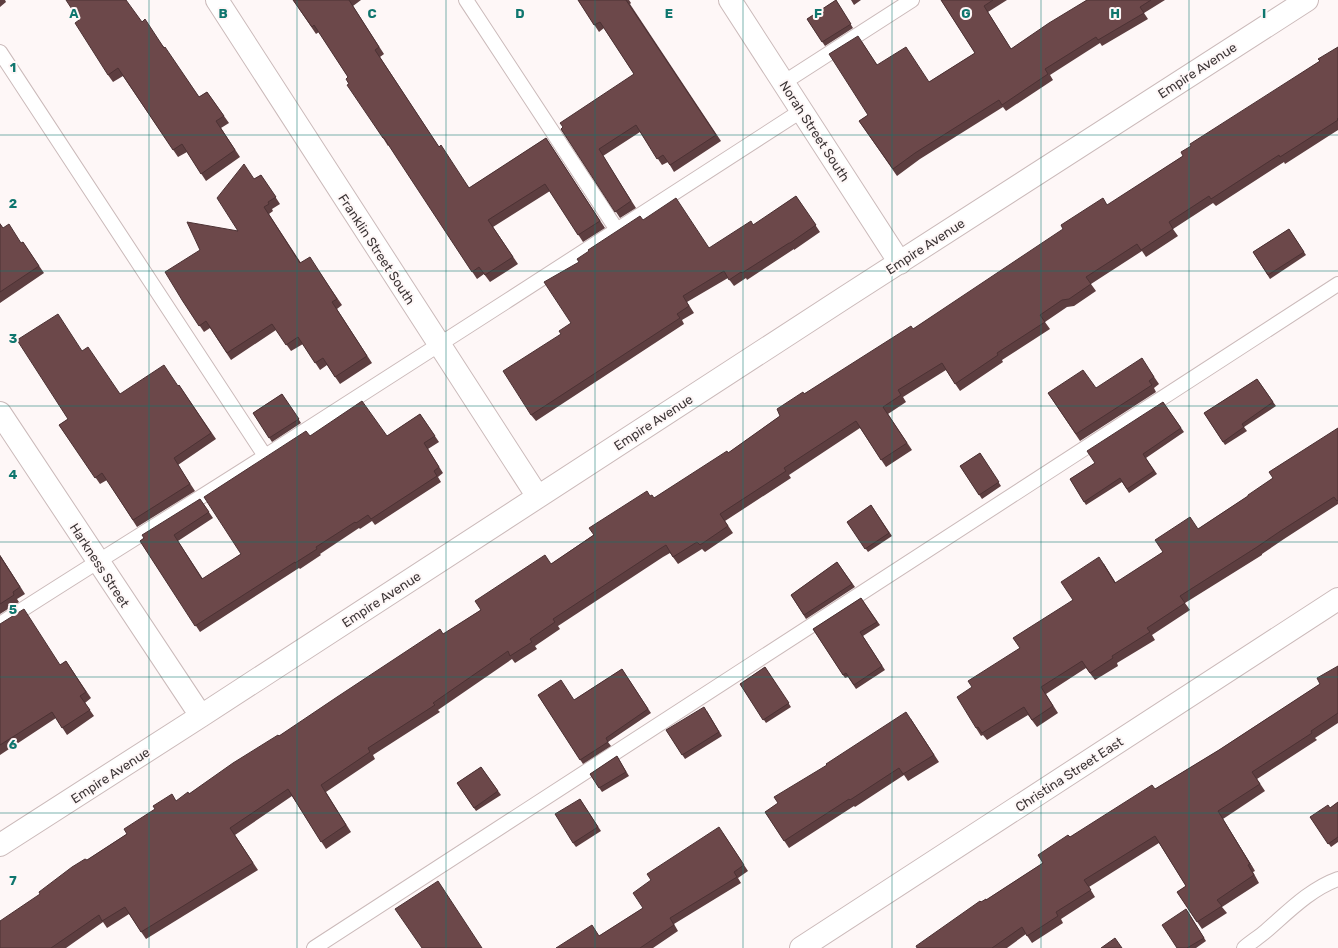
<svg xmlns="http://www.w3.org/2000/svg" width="1338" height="948" font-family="Rubik,sans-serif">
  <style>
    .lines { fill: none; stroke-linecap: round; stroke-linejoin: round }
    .lane-casing { stroke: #cbbaba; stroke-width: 16 }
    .street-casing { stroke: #cbbaba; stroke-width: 24 }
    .lane { stroke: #fff; stroke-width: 14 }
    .street { stroke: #fff; stroke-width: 22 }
    .wall { fill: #5d3e40 }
    .shaded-wall { fill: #4c3234 }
    .building { fill: #6c484a; stroke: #4c3234 }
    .grid { fill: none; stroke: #0f766e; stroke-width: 1; stroke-opacity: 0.55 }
    .labels { text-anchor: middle; stroke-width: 4; stroke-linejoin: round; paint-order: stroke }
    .street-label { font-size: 13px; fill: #3c3536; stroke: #fef7f7 }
    .grid-label { font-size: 13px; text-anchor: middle; font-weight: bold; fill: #0f766e; stroke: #fef7f7; stroke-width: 4; stroke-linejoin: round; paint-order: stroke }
  </style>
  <rect width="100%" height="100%" fill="#fef7f7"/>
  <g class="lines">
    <defs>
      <path id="lane" d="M466,0L617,230
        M0,52L265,456
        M783,83L912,0
        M0,624C88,567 178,512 267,455C445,341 624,226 801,111
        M314,948L1338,284
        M1244,948C1251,942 1259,937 1266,931C1288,912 1310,889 1338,879"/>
      <path id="street" d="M217,0L538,497
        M730,0L900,263
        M0,413L201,716
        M0,845L201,716L847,296L1307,0
        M801,948L1338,599"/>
    </defs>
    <use href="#lane" class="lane-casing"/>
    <use href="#street" class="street-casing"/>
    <use href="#lane" class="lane"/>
    <use href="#street" class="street"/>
  </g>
  <path class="wall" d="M0,0H5L6,2L0,7Z
    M293,0H361L353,6L384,54L380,57L439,147L469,188L546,138L605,228L583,242L550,191L493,227L518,264L490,282L484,274L477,279L389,145L388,146L383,138L349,84L348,77L319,32L316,34Z
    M578,0H629L631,3L630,4L721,141L674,172L668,162L662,165L640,132L603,156L636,208L620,218L561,129L634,74L604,28L599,32Z
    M836,0L853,28L825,46L807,19Z
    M851,0H861L854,5Z
    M941,0H1007L988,12L1011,49L1087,0H1165L1144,13L1148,19L1102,46L1100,43L1050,75L1053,80L1006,111L1003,107L920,159L897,176L859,121L868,115L862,42L877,65L929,82L975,53Z
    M142,22L164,47L199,97L207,92L229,123L221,128L240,157L206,181L187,152L178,157L123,76L113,82L108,75Z
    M1338,47V130L1285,164L1284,162L1216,206L1213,203L1173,229L1178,236L1146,257L1142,251L1091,284L1096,291L1074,306L1067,307L1045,322L1050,329L1002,360L1003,362L960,391L946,370L903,397L906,402L888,414L912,450L886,467L860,428L789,475L791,478L725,521L733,533L705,552L702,549L678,564L670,553L663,557L558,626L560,629L535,646L537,649L515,663L512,659L438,710L440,712L373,755L375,759L326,792L351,832L326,849L292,796L235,835L258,870L146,939L129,914L107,928L103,922L66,948H0L40,894L87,860L177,801L189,794L279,736L444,634L551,564L650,496L654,498L728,453L780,416L804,394L913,329L1108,205L1183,156L1191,146L1320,61Z
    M261,175L280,204L272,209L273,211L269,214L301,263L314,264L342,305L337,309L372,363L340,384L327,365L320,370L303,344L291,351L276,330L231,360L210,328L204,332L182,300L238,231L254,179Z
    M796,196L820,232L794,250V249L747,280L746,278L734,286L728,278L687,302L694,313L682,320L684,324L536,421L531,415L561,334L571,323L579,262L643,220L710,248L754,225Z
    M0,223L3,228L21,243L23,242L44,273L0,303Z
    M1289,229L1306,255L1270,279L1253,252Z
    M82,351L120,394L178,386L179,385L216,439L178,465L195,491L137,527L107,480L100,484L59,425L68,419Z
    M1146,365L1159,384L1154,388L1156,392L1080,441L1048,393L1096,388Z
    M1257,379L1276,406L1244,427L1247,431L1225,445L1204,413Z
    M282,394L301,423L272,442L253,413Z
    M1163,402L1184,432L1146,458L1157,474L1129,493L1122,482L1086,505L1070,479L1095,463Z
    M420,414L439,442L428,449L443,473L438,477L441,482L375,525L372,521L360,529L359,528L320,554L321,555L300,569L299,568L200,632L140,541L200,499L213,518L178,541L203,579L241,554L310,436H387Z
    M1338,428V504L1284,539L1262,554V555L1185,603L1190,610L1152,635L1155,640L1117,663L1118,666L1095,680L1086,668L1046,694L1058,713L1037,727L1028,715L987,740L983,735L981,736L976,728L972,687L1020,648L1073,600L1104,564L1116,583L1248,496L1273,478Z
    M980,453L1001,486L982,499L960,466Z
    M871,505L892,536L868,552L847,522Z
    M0,555L25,594L17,599L19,602L0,614Z
    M837,562L855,587L806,619L791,595Z
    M861,598L880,625L863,636L885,670L856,689L848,677L845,678L813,629Z
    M0,624L60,665L66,661L91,698L85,703L94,716L67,735L56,718L0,755Z
    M1338,666V723L1315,738L1317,740L1257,779L1265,791L1223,819L1255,871L1253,872L1259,883L1222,907L1227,913L1202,929L1177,892L1186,886L1159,843L1089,887L1095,897L1061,919L1063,923L1032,943L1026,934L1007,948H917L981,902L986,900L1043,863L1070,837L1155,789L1219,750L1320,684Z
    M765,667L791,707L766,723L740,684Z
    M622,669L651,713L608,742L611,746L583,764L538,695L574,700Z
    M707,711L722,736L685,759L666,730Z
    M911,719L939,762L908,781L904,775L855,807L854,806L789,848L765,812Z
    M617,756L629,776L602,792L590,774Z
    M481,767L501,795L476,811L457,783Z
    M580,799L601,831L576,847L573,843Z
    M1338,802V842L1331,847L1310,817L1330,808Z
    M723,833L748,871L738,878L741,883L674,924L678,931L653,948H556L599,936L643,908Z
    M1186,909L1206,941L1196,948H1177Z"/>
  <path class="shaded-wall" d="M0,555L25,594L0,556Z
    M1099,557L1104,564L1120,590L1115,583Z
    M1218,811L1223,819L1255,871L1250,864Z"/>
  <path class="building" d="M66,0H126L142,22L145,19L164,48L165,47L199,97L207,92L224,116L216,121L235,150L201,174L182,144L173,150L118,68L108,75L75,23L79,20Z
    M293,0H349L379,47L375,50L439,147L441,145L469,188L546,138L600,221L578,235L545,184L488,220L513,257L485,275L479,267L472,272L397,158L384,138H383L347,85L349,84L346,79L348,77L314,25L312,27Z
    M578,0H626L716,135L670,165L663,155L657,159L636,125L599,149L631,201L615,212L561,129L563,127L560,123L634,74L600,22L594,25Z
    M836,0L851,24L822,42L807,19Z
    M941,0H993L984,6L1011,49L1049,23L1087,0H1151L1140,7L1144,13L1098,40L1096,37L1045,69L1048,74L1002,105L999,100L915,153L893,169L859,121L868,115L829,54L858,36L877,65L906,47L929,82L975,53Z
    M1338,47V118L1337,119L1338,120L1280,157L1279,155L1211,199L1209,196L1169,222L1173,229L1141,250L1137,244L1086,277L1091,284L1069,299L1062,300L1040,315L1045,322L997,353L998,355L955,384L942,363L898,390L901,395L883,407L907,443L881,460L856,421L784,468L786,471L720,514L728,526L700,545L697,542L673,557L666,545L658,550L553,619L555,622L530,639L532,642L510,656L508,651L433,703L435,705L368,748L370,752L321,785L346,825L321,842L288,789L230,828L253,863L141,932L125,907L102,921L99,915L51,948H0V921L40,894L39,892L72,867L85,859L87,860L127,834L124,829L155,809L153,806L172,794L176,801L188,792L189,794L233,763L278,735L279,736L337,697L440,629L443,634L481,610L475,601L545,555L551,564L594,535L589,528L647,491L650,496L652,495L654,498L727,451L728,453L780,416L777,409L803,392L804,394L911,326L913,329L1063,229L1061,225L1103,198L1107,205L1183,156L1181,152L1191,146L1190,144L1320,61L1318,59Z
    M244,164L254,179L261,175L276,197L268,202L269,204L264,207L300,263L310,257L337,299L332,302L367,356L335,377L323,358L315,363L298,337L286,345L272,324L227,353L206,321L199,326L182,300L165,272L200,250L187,222L238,231L217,198Z
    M796,196L816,225L790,243H789L742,273L741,272L729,280L724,271L683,296L689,306L677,314L680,318L531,415L503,371L561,334L559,331L571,323L544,282L579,262L577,259L589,251L588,250L640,216L643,220L676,198L709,248L751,221L753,225Z
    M0,224L3,228L9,224L21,243L23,242L39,266L0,292Z
    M1289,229L1304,252L1268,275L1253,252Z
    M58,314L82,351L88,347L120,394L164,365L178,386L179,385L211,433L174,458L190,484L133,520L102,473L95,478L59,425L68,419L17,340Z
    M1142,358L1154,377L1149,381L1152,385L1076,434L1048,393L1083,370L1096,388Z
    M1257,379L1273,402L1242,424L1244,427L1223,442L1204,413Z
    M282,394L299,419L269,438L253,413Z
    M362,401L387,436L420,414L435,436L424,443L439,467L434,471L437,476L371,519L368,515L356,523L355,522L316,547L317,549L295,563V562L195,626L140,541L144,538L142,535L200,499L209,512L174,535L202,579L241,554L204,497L306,431L310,436Z
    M1163,402L1181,428L1143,454L1154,471L1127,489L1120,478L1084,502L1070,479L1095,463L1087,451Z
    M1338,428V500L1337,501L1334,497L1279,532L1257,547L1180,596L1185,603L1147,628L1150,632L1112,656L1113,658L1090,673L1082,661L1041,687L1053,706L1032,720L1024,707L982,733L978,727L976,728L957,697L972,687L968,681L1020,648L1013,638L1073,600L1061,582L1099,557L1115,583L1163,552L1155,540L1190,517L1198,529L1248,496V495L1273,478L1269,472Z
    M980,453L999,482L979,495L960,466Z
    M871,505L889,533L865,549L847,522Z
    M0,556L20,587L13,592L14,595L0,604Z
    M837,562L852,584L804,615L791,595Z
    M861,598L877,622L860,632L882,666L854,685L846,673L843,675L813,629Z
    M24,609L60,665L66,661L86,692L80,696L90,710L62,728L52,712L0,745V624Z
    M1338,666V713L1311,731L1312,733L1252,772L1260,784L1218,811L1250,864L1248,865L1254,875L1217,900L1222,906L1197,922L1177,892L1186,886L1155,836L1084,880L1091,890L1056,912L1058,916L1027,936L1022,927L992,948H917L916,946L980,901L981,902L986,899V900L1043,863L1038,855L1068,835L1070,837L1152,785L1155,789L1219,750L1320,684L1317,678Z
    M765,667L789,703L763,720L740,684Z
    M622,669L648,709L606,738L608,742L580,760L538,695L561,680L574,700Z
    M704,707L719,732L682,755L666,730Z
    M906,712L934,755L903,774L899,768L850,800L849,799L784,841L765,812L778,803L774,797L827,765L826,764Z
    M617,756L626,772L599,788L590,774Z
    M481,767L498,791L474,808L457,783Z
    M580,799L598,827L573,843L555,814Z
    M1338,802V837L1328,844L1310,817L1328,805L1330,808Z
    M719,827L744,865L734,872L737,877L670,918L674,925L640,948H556L592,925L599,936L643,908L633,893L651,880L647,874Z
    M438,881L482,948H422L395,909Z
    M1186,909L1204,938L1187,948H1177L1162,925Z
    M1115,938L1122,948H1101Z"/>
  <path class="grid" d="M149,0V948M297,0V948M446,0V948M595,0V948M743,0V948M892,0V948M1041,0V948M1189,0V948M0,135H1338M0,271H1338M0,406H1338M0,542H1338M0,677H1338M0,813H1338"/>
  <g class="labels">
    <g class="street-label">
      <text transform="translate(1197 70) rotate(-33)" y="5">Empire Avenue</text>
      <text transform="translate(815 131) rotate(57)" y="5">Norah Street South</text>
      <text transform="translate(925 246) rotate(-33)" y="5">Empire Avenue</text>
      <text transform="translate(377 249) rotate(57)" y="5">Franklin Street South</text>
      <text transform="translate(653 422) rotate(-33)" y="5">Empire Avenue</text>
      <text transform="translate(100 565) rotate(57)" y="5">Harkness Street</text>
      <text transform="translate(381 599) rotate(-33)" y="5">Empire Avenue</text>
      <text transform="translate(1069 774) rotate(-33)" y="5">Christina Street East</text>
      <text transform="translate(110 775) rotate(-33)" y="5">Empire Avenue</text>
    </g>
  </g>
  <g class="grid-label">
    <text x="74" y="18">A</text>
    <text x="223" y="18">B</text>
    <text x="372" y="18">C</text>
    <text x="520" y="18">D</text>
    <text x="669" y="18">E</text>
    <text x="818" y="18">F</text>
    <text x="966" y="18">G</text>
    <text x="1115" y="18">H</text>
    <text x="1264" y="18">I</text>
    <text x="13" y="72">1</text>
    <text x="13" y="208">2</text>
    <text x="13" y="343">3</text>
    <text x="13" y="479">4</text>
    <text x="13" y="614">5</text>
    <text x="13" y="749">6</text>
    <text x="13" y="885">7</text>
  </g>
</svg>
